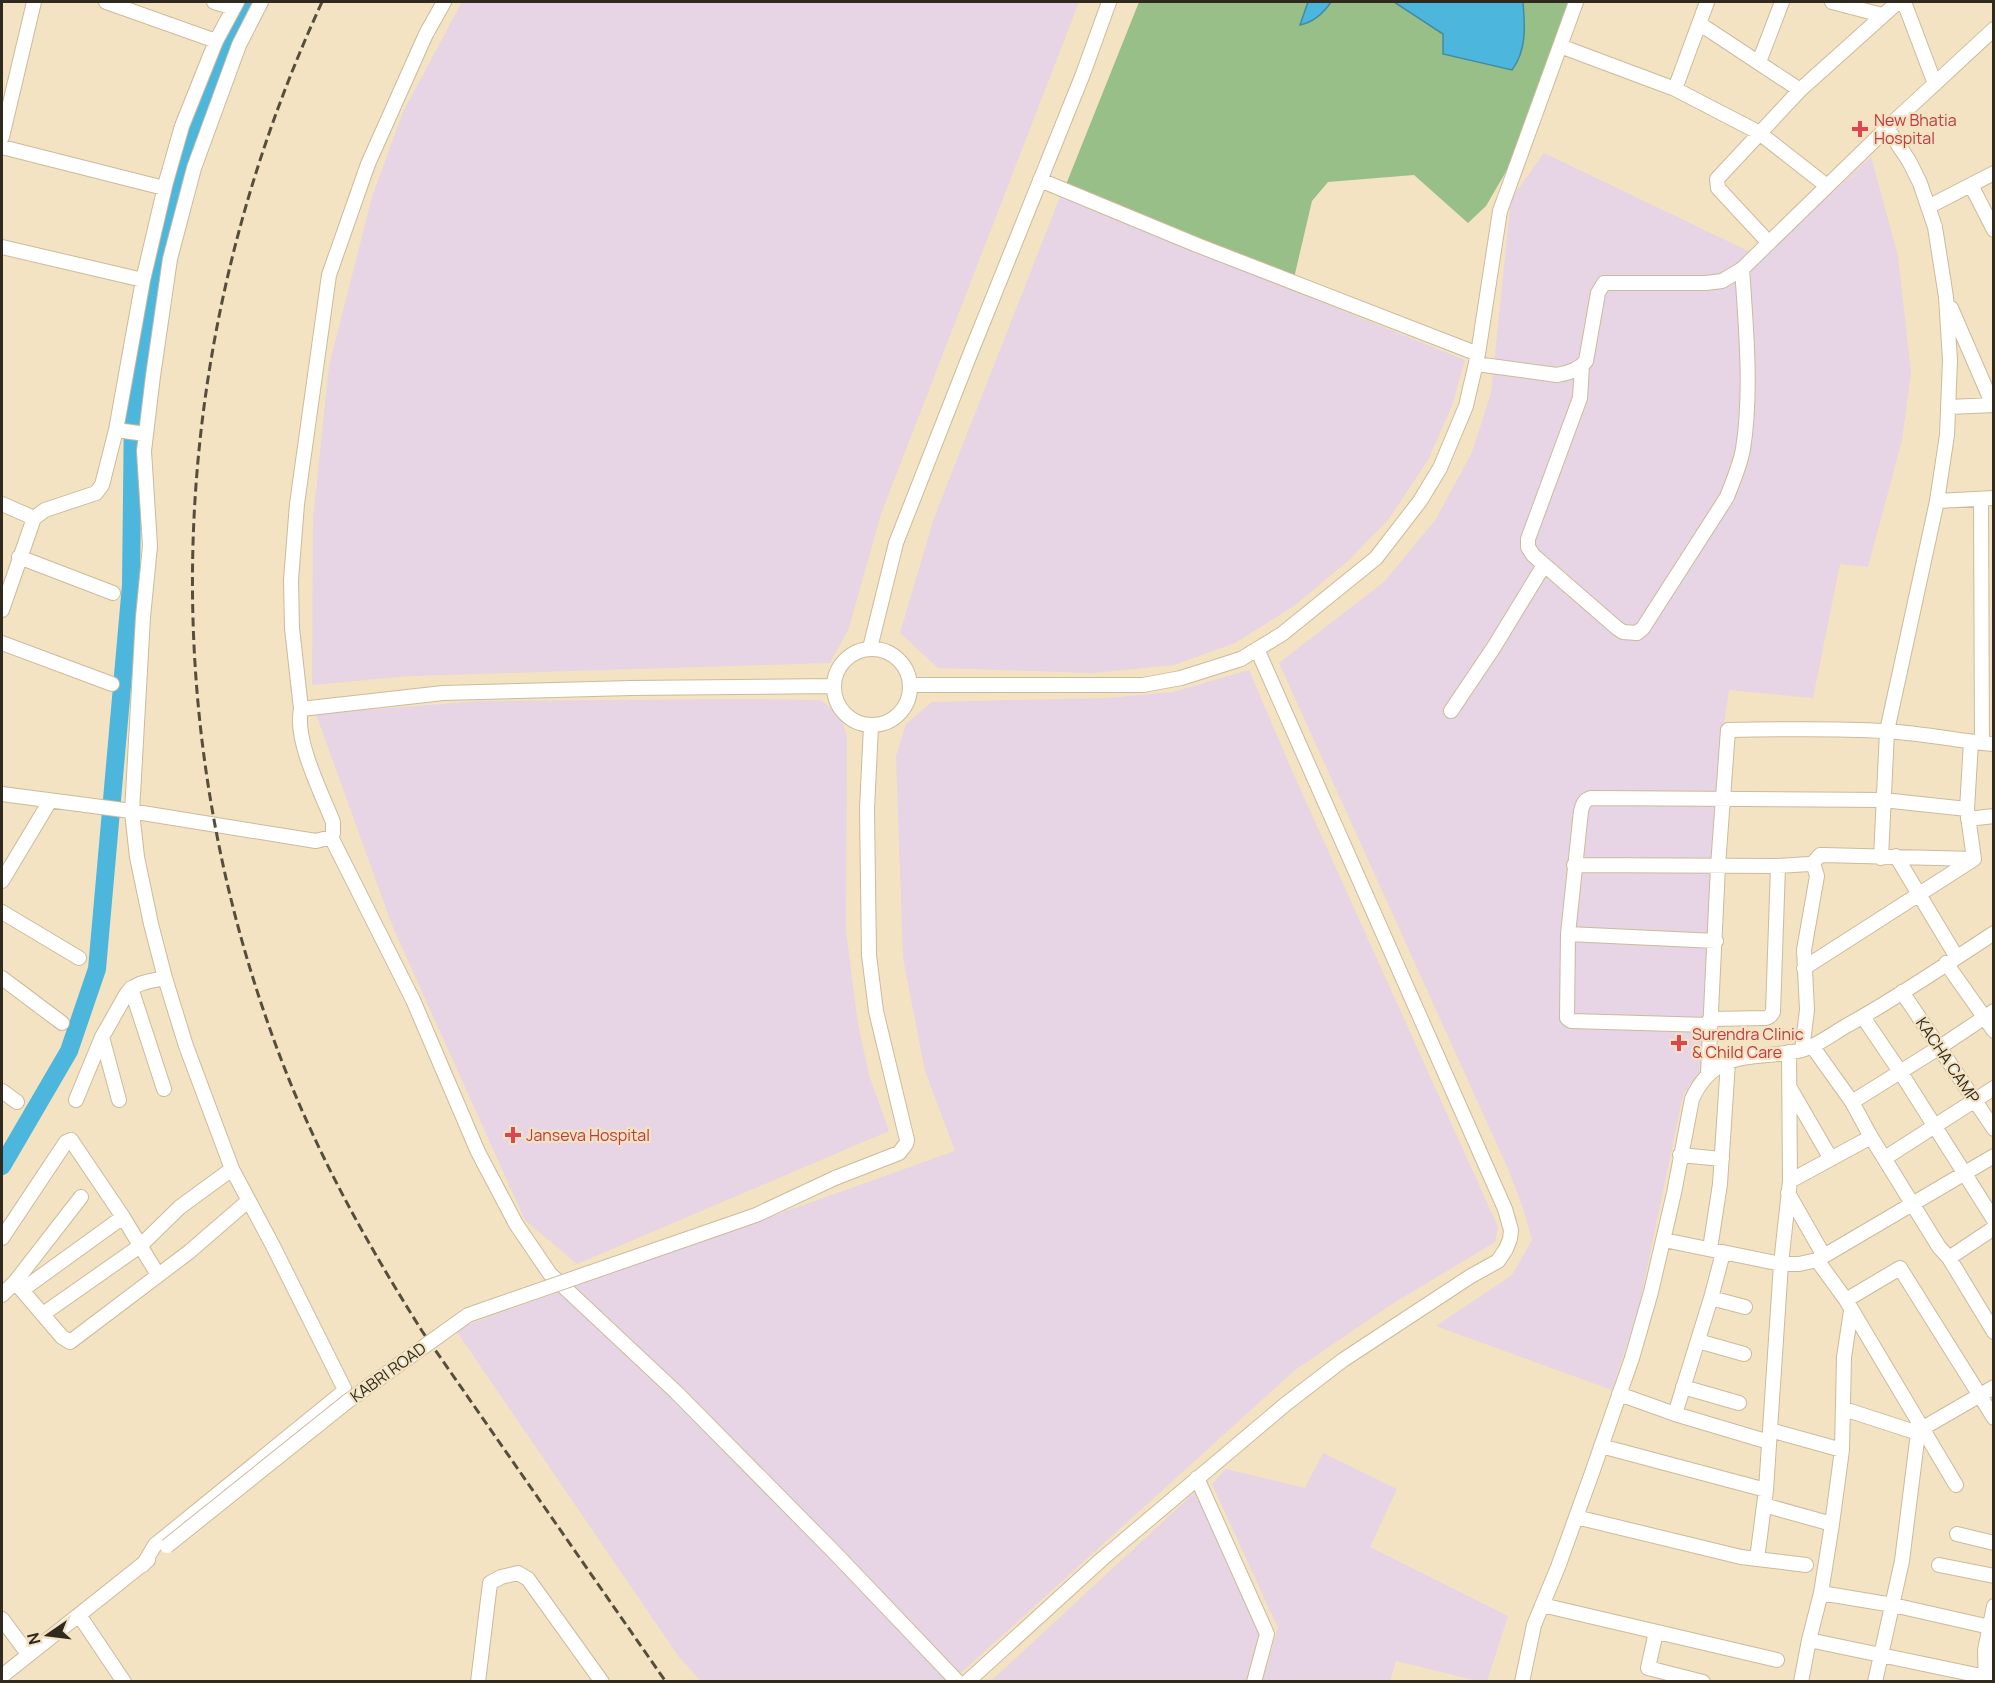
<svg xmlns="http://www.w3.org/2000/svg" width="1995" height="1683" font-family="Manrope,sans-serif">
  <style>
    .industrial { fill: #e7d4e4 }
    .green { fill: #98bf87 }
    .water { fill: #4cb6dd; stroke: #448ca3; stroke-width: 1.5 }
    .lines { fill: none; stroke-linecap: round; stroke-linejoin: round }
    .river { stroke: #4cb6dd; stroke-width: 18 }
    .minor-casing { stroke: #cbbb9b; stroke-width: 16 }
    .minor { stroke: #fff; stroke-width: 14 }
    .rail { stroke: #564e3d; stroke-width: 3; stroke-dasharray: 9 4.5; stroke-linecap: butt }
    .minor-bridge-casing { stroke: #cbbb9b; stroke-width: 16; stroke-linecap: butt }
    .minor-bridge { stroke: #fff; stroke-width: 14 }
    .health-dot { fill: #e0444e; stroke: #f3e3c2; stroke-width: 2 }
    .labels { text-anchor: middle; stroke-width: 4.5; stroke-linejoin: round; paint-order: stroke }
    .health-label { font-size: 16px; fill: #be3a42; stroke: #f3e3c2; text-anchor: start }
    .street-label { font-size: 16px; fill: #30291d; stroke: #f3e3c2 }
  </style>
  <rect width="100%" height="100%" fill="#f3e3c2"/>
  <path class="industrial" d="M462,2H1079L881,514L849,628L830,663L410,676L312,685L313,519L329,366L372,197L403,112Z
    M1544,153L1746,250L1760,259L1871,157L1898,256L1911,373L1902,440L1868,567L1840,564L1813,698L1729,690L1720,754L1703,1066L1683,1095L1639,1307L1612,1390L1436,1326L1512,1275L1532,1240L1523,1208L1509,1171L1279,663L1385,581L1436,519L1472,452L1491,393L1511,199Z
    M1060,197L1465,360L1452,406L1428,460L1388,520L1349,560L1294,606L1235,643L1174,665L1093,673L938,668L900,633L934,518Z
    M1249,670L1293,773L1498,1227L1495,1242L1392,1304L1295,1370L952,1681H701L679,1657L455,1329L955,1151L925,1071L903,958L896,756L906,724L932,702L1108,698L1173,692Z
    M749,699L821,700L840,716L847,736L846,931L858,1024L869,1075L889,1131L577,1264L525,1220L392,925L316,714L479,701Z
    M1323,1453L1397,1489L1370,1547L1508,1616L1487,1681H1478L1396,1661L1390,1681H1262L1278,1628L1212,1484L1226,1469L1305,1488Z
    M1196,1491L1261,1634L1247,1681L990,1682Z"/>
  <path class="green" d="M1139,2H1570L1511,163L1486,206L1468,223L1414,175L1328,182L1312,201L1294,278L1065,187Z"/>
  <path class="water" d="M1308,2H1331C1323,14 1314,22 1300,25Z
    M1394,2H1523C1525,25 1527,50 1512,70L1443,54V34Z"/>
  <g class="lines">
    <path class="river" d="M2,1166L69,1051L97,969L131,585L133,405L158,263L187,155L213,82L250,2"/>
    <defs>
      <path id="minor" d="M106,2L216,41
        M214,2L234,8
        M444,2L426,34L368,164L329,275L297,504L291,580L292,628L301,709C294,739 321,792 333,822V833L331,837L413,1000L478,1152L516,1224L550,1274L676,1392L835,1553L958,1682
        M1832,2L1882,15
        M1904,2L1935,84
        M1700,24L1800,90
        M1560,46L1675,89L1758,132L1827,186
        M1759,62L1782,2
        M1675,89L1707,2
        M2,137L34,2
        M2,147L164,188
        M1040,180L1197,245L1478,354
        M1971,185L1994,230
        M1928,207L1994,173
        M1769,243L1718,188L1717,179L1800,90L1898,2
        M2,247L143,280
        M1951,308L1993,405
        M1476,364L1557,375C1568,373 1579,370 1586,361L1598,293L1604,283H1706L1722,281L1742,269L1887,128L1994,29
        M1582,366L1580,398L1528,539V547L1533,555L1617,628L1623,632L1637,633L1643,628L1727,497C1733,481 1740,466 1743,449C1752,393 1746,326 1742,269
        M1949,407L1994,405
        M116,430L146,434
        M1981,499L1982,743L1994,744
        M1937,501L1994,498
        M2,504L34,518
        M19,557L113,593
        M2,610L34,518L45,510L96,493L102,485L116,430L143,280L166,182L182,126L216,41L237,2
        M2,643L112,684
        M870,648L896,543L969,357L1083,74L1109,2
        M834 687a38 38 0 1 1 76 0a38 38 0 1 1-76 0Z
        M911,685H1143L1181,678L1241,659L1282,634L1376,558L1420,501L1440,468L1466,406L1478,354L1500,211L1576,2
        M301,709L443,693L631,688L834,686
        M1451,711L1494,647L1544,565
        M1971,742L1967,809L1974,859
        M2,794L124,810L316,841L331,837
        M1968,819L1994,816
        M1896,856L1956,956
        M1881,858L1887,731L1937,501L1947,435L1950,360L1946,297L1935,227L1920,183L1909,161L1887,128
        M1574,865L1778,866L1809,864L1813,863L1820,855H1823L1974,859
        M2,881L50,801
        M2,912L79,958
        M1568,934L1716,941
        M1946,963L1994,1031
        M1804,968L1974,859
        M2,978L62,1023
        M131,988L164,1089
        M1902,992L1994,1129
        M1863,1017L1901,1073L1994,1220
        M1710,1019L1766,1018L1770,1016L1773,1012L1778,866
        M1709,1025L1571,1021L1567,1018L1568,934L1581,811C1583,804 1584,800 1591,798L1883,800L1967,809
        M102,1037L119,1100
        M1812,1046L1852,1102L1871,1137L1939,1247L1949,1258L1994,1332
        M1802,1050L1807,1010L1804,950L1817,876L1813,863
        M1708,1074L1718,866L1728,730C1780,729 1833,728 1885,731C1918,733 1950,739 1982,743
        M1790,1088L1831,1159
        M2,1091L17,1102
        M76,1100L102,1037L127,993C136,982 151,981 165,978
        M1852,1102L1940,1047L1994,1011
        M1680,1155L1722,1159
        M1885,1158L1994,1088
        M835,1178L899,1153L906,1144L907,1140L876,1011L869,955L867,809L871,726
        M1790,1181L1871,1137
        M1788,1193L1824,1256
        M2,1238L66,1142L71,1140L123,1217L158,1275
        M1664,1240L1781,1264H1799L1817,1260L1994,1156
        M1710,1249L1720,1184L1728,1062
        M1949,1258L1994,1228
        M1817,1260L1846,1300L1956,1485
        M15,1282L62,1337L70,1342L189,1252L248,1201
        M22,1290L123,1217
        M2,1295L15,1282L81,1197
        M1711,1298L1745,1307
        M1846,1300L1900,1268L1994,1418
        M43,1314L140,1246L180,1207L232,1169
        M1698,1341L1744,1354
        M1683,1387L1739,1403
        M1619,1394L1675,1414L1769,1442
        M1844,1409L1918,1433
        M1675,1414L1711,1298L1723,1253
        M1770,1430L1842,1450
        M1601,1446L1766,1490
        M1197,1478L1267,1634L1254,1682
        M1764,1505L1832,1524
        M1576,1517L1741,1557L1806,1565
        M1957,1534L1994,1543
        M1757,1559L1766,1490L1781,1264L1790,1181L1789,1052
        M143,1565L155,1545L342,1393L344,1388L273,1246L232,1169L186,1046L165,978L151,924L137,857L132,812L143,617L150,546L144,451L153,376L170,259L194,168L239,45L261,2
        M1939,1565L1994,1576
        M1821,1593L1893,1605L1990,1627
        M1542,1605L1777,1660
        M79,1615L124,1682
        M2,1619L28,1654
        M1656,1632L1648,1668L1703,1682
        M1809,1640L1986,1677
        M2,1676L148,1560
        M478,1682L490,1583L501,1577L518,1573L528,1579L602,1682
        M967,1682L1102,1559L1287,1403L1343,1360L1471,1276L1498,1261L1506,1249L1510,1239L1511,1230L1505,1209L1257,649
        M1522,1682L1534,1625L1558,1567L1593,1470L1632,1358L1651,1292L1674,1193L1692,1099C1716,1046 1757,1061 1802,1050C1817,1046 1832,1034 1846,1026C1897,998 1945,965 1994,933
        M1801,1682L1809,1640L1821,1593L1832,1524L1842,1450L1844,1357L1851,1311
        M1875,1682L1902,1561L1918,1433L1923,1428L1994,1387
        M1986,1682L1985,1650L1994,1606"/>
    </defs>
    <use href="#minor" class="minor-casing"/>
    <use href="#minor" class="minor"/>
    <path class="rail" d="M322,2C164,345 148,725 288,1077C324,1167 371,1250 422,1331L666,1682"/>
    <defs>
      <path id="minor-bridge" d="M167,1546L348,1401L468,1315L756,1215L835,1178"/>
    </defs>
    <use href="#minor-bridge" class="minor-bridge-casing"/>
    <use href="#minor-bridge" class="minor-bridge"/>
  </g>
  <g class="health-dot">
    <path d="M1857 120h6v6h6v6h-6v6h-6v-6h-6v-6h6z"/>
    <path d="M1676 1034h6v6h6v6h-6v6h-6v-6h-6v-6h6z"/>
    <path d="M510 1126h6v6h6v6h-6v6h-6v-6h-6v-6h6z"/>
  </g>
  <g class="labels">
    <g class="health-label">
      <text x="1874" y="126">New Bhatia<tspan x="1874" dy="18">Hospital</tspan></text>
      <text x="1692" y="1040">Surendra Clinic<tspan x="1692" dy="18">&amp; Child Care</tspan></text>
      <text x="526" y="1141">Janseva Hospital</text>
    </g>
    <g class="street-label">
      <text transform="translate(1948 1060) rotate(56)" y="6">KACHA CAMP</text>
      <text transform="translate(388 1372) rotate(-36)" y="6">KABRI ROAD</text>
    </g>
  </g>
  <rect width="1995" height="1683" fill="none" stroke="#30291d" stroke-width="6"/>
  <g transform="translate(48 1635) rotate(256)" stroke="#f3e3c2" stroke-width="4.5" paint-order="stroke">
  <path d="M0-4.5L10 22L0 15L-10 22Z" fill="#30291d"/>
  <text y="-9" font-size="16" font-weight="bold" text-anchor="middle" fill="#30291d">N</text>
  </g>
</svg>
